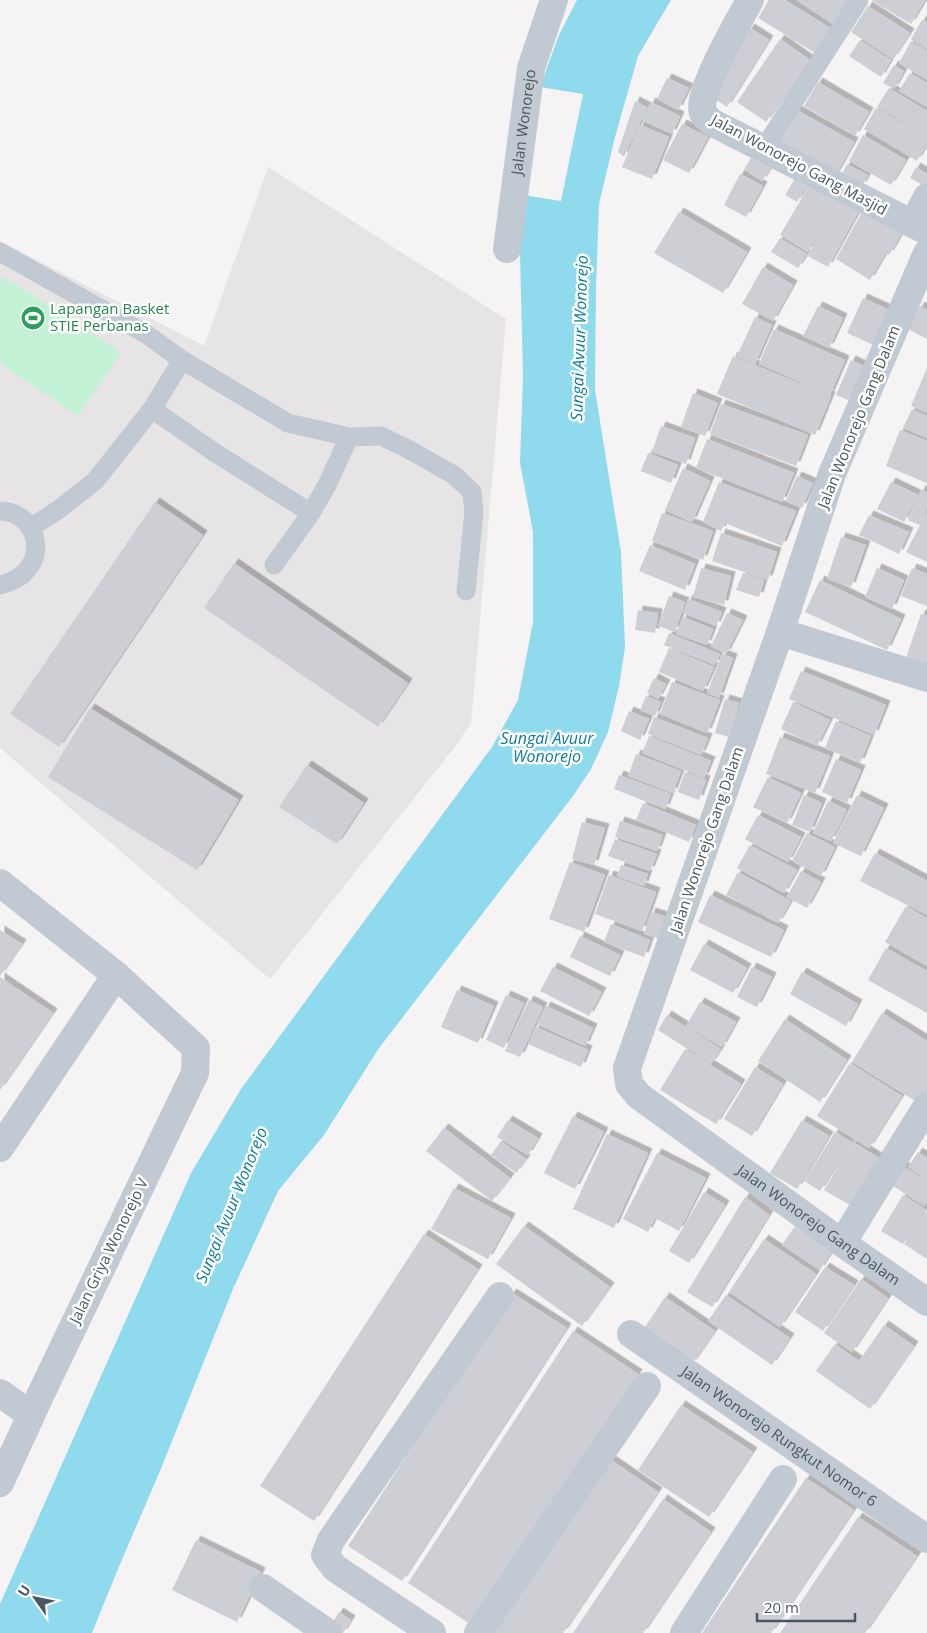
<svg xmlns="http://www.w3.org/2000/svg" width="927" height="1633" font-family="'Open Sans',sans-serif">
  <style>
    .education { fill: #e6e4e5 }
    .green { fill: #c3f1d5 }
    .water { fill: #90daee }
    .building { fill: #cdcfd5; filter: url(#shadow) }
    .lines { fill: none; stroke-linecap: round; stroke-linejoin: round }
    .lane { stroke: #c1cad2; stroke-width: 19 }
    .street { stroke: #c1cad2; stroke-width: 28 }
    .labels { text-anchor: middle; stroke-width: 5; stroke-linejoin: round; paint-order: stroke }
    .street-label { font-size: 15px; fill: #4a5661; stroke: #fff }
    .leisure-label { font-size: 15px; fill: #27864d; stroke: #fff; text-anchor: start }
    .water-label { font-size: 16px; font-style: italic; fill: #0c7c9b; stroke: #fff }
  </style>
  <defs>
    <filter id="shadow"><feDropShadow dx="4.5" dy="-4.5" stdDeviation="0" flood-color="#0004"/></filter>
  </defs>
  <rect width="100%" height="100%" fill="#f5f3f3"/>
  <path class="education" d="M268,167L506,319L471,723L454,748L270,979L0,748V241L204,346Z"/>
  <path class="green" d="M4,277L121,353L78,416L0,363V283Z"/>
  <path class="water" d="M577,0H671L638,56L615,137L599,204L596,287L595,390L621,552L625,647L619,686L608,732L591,769L573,796L379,1048L324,1135L278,1191L233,1289L160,1471L118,1569L92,1633H0V1604L191,1173L241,1089L492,747L518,700L533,622V532L520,463L523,376L520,253L523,195L561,201L583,94L540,87L559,35Z"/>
  <path class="building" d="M769,0H785L830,28L815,53L758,18Z
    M797,0H850L834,25Z
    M871,0H925L911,24Z
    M868,6L910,33L893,59L851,32Z
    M922,20L927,22V49L911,39Z
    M750,28L769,40L727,107L709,95Z
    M780,39L810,60L766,122L737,102Z
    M860,40L891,60L881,77L849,56Z
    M911,41L927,51V80L899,63Z
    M894,65L904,71L894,89L883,83Z
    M910,73L927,83V107L899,91Z
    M667,78L689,88L678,110L657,99Z
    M818,82L869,112L855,136L804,106Z
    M889,88L927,111V137L877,107Z
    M635,101L647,107L624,157L618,152Z
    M651,102L680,116L672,134L642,120Z
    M876,108L927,138V144L917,161L864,129Z
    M795,109L854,142L835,176L776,142Z
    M682,124L708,137L689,173L663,160Z
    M640,125L669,137L652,179L622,167Z
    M863,135L906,160L891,185L849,161Z
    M757,149L775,161L762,181L744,169Z
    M847,164L868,175L862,186L842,174Z
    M916,167L927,174V183L925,186L910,178Z
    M740,174L763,186L746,217L724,205Z
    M796,177L808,184L797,202L785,195Z
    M813,179L841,195L808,252L780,235Z
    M841,196L861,207L828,267L808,256Z
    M867,203L906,226L889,255L853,235L885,254L870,280L836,259Z
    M679,212L747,252L723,293L654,253Z
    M780,238L807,254L798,268L771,252Z
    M763,267L793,285L773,321L742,304Z
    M863,298L898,314L882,349L847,333Z
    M818,306L843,318L829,348L803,336Z
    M920,306L927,310V339L908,329Z
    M755,317L772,325L755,364L737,356Z
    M774,329L845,360L830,395L759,364Z
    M733,356L831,396L815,435L717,394Z
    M851,360L873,370L858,404L836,395Z
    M927,368V413L911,406Z
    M693,393L718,403L705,436L681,427Z
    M721,404L808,435L796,466L710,434Z
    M912,409L927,416V438L903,428Z
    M661,426L695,438L686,464L652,452Z
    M900,430L927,441V483L886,466Z
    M707,439L794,473L782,502L696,468Z
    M648,453L678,465L671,483L641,471Z
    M683,468L710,481L692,522L665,510Z
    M797,476L813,483L802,508L786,501Z
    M719,482L796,511L782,546L725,523L721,531L703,522Z
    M891,482L918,495L904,522L877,509Z
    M921,490L927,492V507L922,520L927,511V562L906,552L920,525L908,520Z
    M155,502L203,535L59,747L10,714Z
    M662,513L713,531L703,560L652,541Z
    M869,515L909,532L899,554L859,535Z
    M721,533L777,552L768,580L712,561Z
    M841,537L866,545L851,587L827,579Z
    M650,545L695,564L685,590L639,571Z
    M234,563L408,683L378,727L204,608Z
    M701,568L731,576L724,605L693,597Z
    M877,568L904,580L892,609L865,597Z
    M912,568L927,574V606L901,596Z
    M743,573L764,580L759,597L736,590Z
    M820,580L901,619L887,650L805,612Z
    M669,596L685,602L675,632L658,626Z
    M688,599L722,612L716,626L683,613Z
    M638,610L658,613L655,633L635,630Z
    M727,613L743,620L726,654L711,646Z
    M921,614L927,616V668L905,661Z
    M683,617L713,629L707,645L676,634Z
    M669,633L720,654L715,665L664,645Z
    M669,648L714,667L703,691L659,672Z
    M722,654L733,658L719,698L707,693Z
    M801,671L886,705L874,735L789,699Z
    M654,678L666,684L658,699L647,693Z
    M672,682L720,700L707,733L660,714Z
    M646,696L661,702L655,716L640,710Z
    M725,699L739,703L729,737L715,733Z
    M793,702L830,720L817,746L781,729Z
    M90,708L239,800L197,870L48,777Z
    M629,711L649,719L640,740L621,731Z
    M654,717L708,738L701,755L648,734Z
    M836,721L871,736L860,763L825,748Z
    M649,736L711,761L704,778L642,753Z
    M780,737L830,756L815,793L766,774Z
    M636,754L681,771L673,793L628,776Z
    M836,759L861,770L847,803L822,792Z
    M307,765L364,803L337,844L279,807Z
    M685,772L706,780L699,800L678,792Z
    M619,775L671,794L665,809L614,789Z
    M768,777L801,793L787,823L753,807Z
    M804,795L822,803L810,832L792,825Z
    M857,795L884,808L861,856L833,843Z
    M828,801L847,810L831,841L813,833Z
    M643,803L696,825L689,842L636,820Z
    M758,815L801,837L788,862L745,839Z
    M620,821L663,835L657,851L615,837Z
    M582,822L605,828L594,865L572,859Z
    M807,833L835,847L821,876L792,861Z
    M615,839L657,854L650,871L608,856Z
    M750,845L797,870L784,893L737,868Z
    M875,853L927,881V915L860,881Z
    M570,862L605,875L584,932L549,919Z
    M621,865L648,874L644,886L617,876Z
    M801,871L821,882L807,908L787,897Z
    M738,872L791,901L778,923L726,895Z
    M609,875L656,892L642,931L595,914Z
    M710,895L784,930L771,957L698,922Z
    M906,906L927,918V966L885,942Z
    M651,912L667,917L660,939L644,934Z
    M611,924L650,940L644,957L604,942Z
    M0,930L22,944L0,976Z
    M580,936L620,955L610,976L570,957Z
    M704,944L747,968L733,993L690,970Z
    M886,948L927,971V1013L868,980Z
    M553,967L602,992L589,1016L540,991Z
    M752,967L772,977L757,1007L737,997Z
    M802,972L858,1004L846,1026L790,994Z
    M0,977L53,1013L0,1090Z
    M457,990L494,1006L478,1043L441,1027Z
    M506,995L524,1003L504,1048L486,1040Z
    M529,1000L543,1007L520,1057L505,1051Z
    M700,1002L736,1022L722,1047L686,1026Z
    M546,1006L593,1028L585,1046L537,1024Z
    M882,1013L927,1041V1104L925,1107L852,1062Z
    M667,1015L721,1049L711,1064L658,1030Z
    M785,1019L847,1060L820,1102L758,1061Z
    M536,1027L588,1050L581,1067L528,1044Z
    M685,1049L741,1084L716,1124L660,1090Z
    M850,1063L902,1096L869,1148L817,1116Z
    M755,1067L783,1084L752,1136L724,1119Z
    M573,1116L604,1132L575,1189L544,1173Z
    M508,1120L538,1138L528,1155L497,1137Z
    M802,1120L829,1136L797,1189L770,1173Z
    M444,1128L510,1178L492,1201L426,1151Z
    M835,1132L852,1142L820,1191L804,1181Z
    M607,1134L648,1153L614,1228L573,1209Z
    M501,1141L526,1159L516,1173L491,1155Z
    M853,1142L884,1161L855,1208L824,1190Z
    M918,1152L927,1158V1180L908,1167Z
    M657,1153L706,1178L679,1231L655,1218L648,1232L623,1219Z
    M901,1165L927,1181V1201L924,1206L890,1184Z
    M454,1188L511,1218L488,1259L431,1229Z
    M704,1192L725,1205L689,1263L669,1251Z
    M903,1195L925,1209L903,1244L881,1231Z
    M745,1197L769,1215L712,1307L687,1292Z
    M925,1212L927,1213V1259L904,1244Z
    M524,1226L610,1287L582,1326L496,1264Z
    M795,1226L832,1251L820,1270L782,1245Z
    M424,1234L478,1269L314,1521L260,1486Z
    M764,1239L816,1274L780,1327L729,1292Z
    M825,1267L854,1285L823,1331L795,1312Z
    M861,1279L888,1298L852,1352L824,1333Z
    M512,1293L567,1328L402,1581L348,1546Z
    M726,1295L790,1338L772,1365L708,1321Z
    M665,1297L715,1331L692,1364L643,1330Z
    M884,1325L914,1346L870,1409L816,1371L835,1344L859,1361Z
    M573,1331L638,1374L473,1626L408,1583Z
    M681,1405L753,1452L709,1517L638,1470Z
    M611,1460L658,1492L563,1633H494Z
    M806,1478L854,1510L831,1544L771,1633H702Z
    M663,1499L711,1532L643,1633H573Z
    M858,1517L917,1556L865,1633H780Z
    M196,1540L261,1572L237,1622L172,1590Z
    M339,1612L351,1620L343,1633H333L328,1630Z"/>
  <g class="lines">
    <path class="lane" d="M764,148L859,0
      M0,252L146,334L182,360L288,423L349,437L381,436L406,448L454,475L472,492L474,512L466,591
      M152,409L214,452L311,513
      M0,511C43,512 52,574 0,585
      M30,528L58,510L95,481L152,409L182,360
      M274,565L311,513L327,485L349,437"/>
    <g class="street">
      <path d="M750,0C740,19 695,95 703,113C704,116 709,119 711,122L927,231"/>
      <path d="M913,224L927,197"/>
      <path id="s1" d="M507,249L531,68L554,0"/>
      <path id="s2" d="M927,253L832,474L780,632L627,1068L629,1084L639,1096L842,1243L927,1302"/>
      <path d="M780,632L927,678"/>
      <path d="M0,883L116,975L196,1048L195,1073L39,1398L0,1483"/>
      <path d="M0,1148L116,975"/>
      <path d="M842,1243L927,1106"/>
      <path id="s3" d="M631,1334L927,1539"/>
      <path d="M0,1393L31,1415"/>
      <path d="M263,1588L328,1633"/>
      <path d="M432,1633L335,1568L325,1555L331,1540L500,1296"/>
      <path d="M478,1633L647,1386"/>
      <path d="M684,1633L783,1479"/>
    </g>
  </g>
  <defs>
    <symbol id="stadium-disc" viewBox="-11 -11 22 22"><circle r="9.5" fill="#2e9e5b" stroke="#fff"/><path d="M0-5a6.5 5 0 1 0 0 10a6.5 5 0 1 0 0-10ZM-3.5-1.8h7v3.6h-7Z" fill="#fff"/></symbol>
  </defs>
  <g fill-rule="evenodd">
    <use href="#stadium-disc" x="19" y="304" width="28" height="28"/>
  </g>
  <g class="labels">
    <g class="street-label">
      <text dy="5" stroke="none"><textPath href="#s1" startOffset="128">Jalan Wonorejo</textPath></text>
      <text transform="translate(799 165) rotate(28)" y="5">Jalan Wonorejo Gang Masjid</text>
      <text transform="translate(859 417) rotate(-68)" y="5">Jalan Wonorejo Gang Dalam</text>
      <text transform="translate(707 840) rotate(-71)" y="5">Jalan Wonorejo Gang Dalam</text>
      <text dy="5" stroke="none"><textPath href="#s2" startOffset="1122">Jalan Wonorejo Gang Dalam</textPath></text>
      <text transform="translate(109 1251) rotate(-64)" y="5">Jalan Griya Wonorejo V</text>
      <text dy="5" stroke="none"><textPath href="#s3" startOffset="180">Jalan Wonorejo Rungkut Nomor 6</textPath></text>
    </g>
    <g class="leisure-label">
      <text x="50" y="314">Lapangan Basket<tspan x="50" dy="17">STIE Perbanas</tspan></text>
    </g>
    <g class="water-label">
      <text transform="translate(579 338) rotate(-88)" y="6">Sungai Avuur Wonorejo</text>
      <text x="547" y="744">Sungai Avuur<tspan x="547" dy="18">Wonorejo</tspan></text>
      <text transform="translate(231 1205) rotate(-68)" y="6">Sungai Avuur Wonorejo</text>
    </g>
  </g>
  <g transform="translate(35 1598) rotate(303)" stroke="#ffffff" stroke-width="4" paint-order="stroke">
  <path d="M0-4L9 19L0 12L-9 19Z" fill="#4a5661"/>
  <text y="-8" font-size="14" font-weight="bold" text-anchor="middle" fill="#4a5661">U</text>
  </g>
  <path d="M757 1613v8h98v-8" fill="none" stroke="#4a5661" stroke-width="2.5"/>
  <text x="764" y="1613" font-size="15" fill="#4a5661" stroke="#ffffff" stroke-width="4" paint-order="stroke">20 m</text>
</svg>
